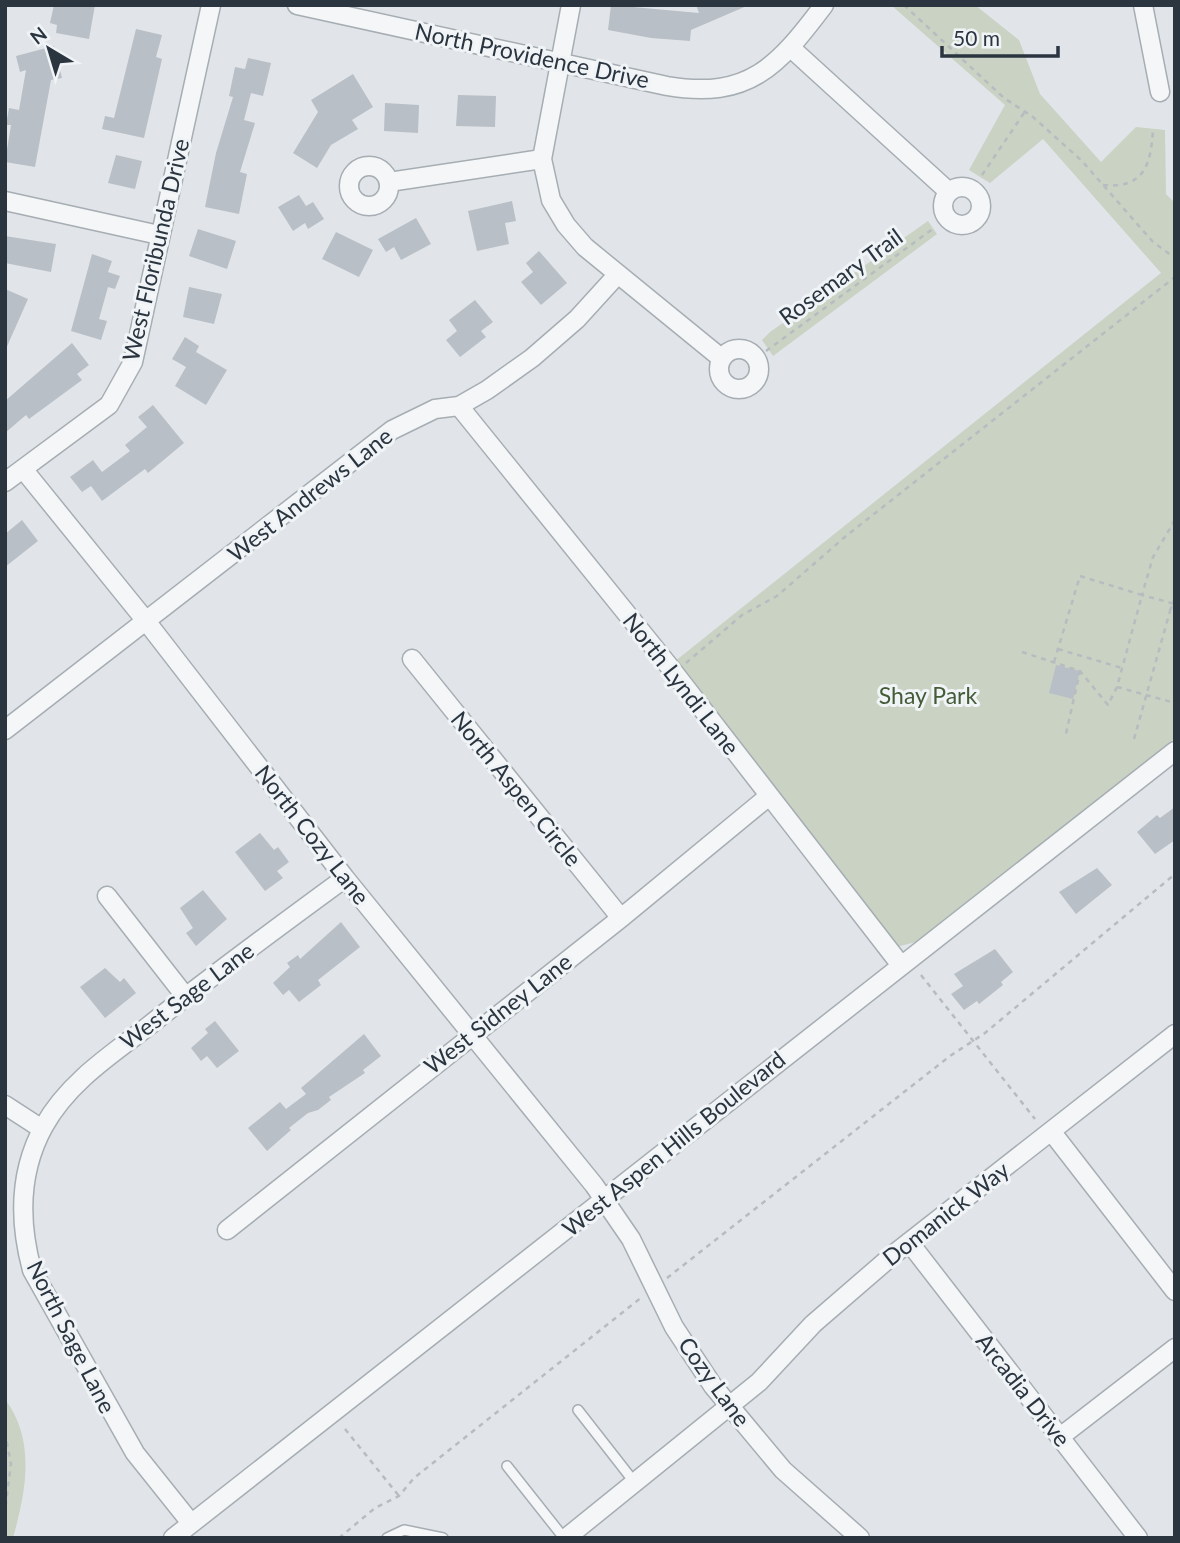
<svg xmlns="http://www.w3.org/2000/svg" width="1180" height="1543" font-family="Lato,sans-serif">
  <style>
    .green { fill: #c9d2c3 }
    .building { fill: #b9bfc6 }
    .lines { fill: none; stroke-linecap: round; stroke-linejoin: round }
    .service-casing { stroke: #a6adb3; stroke-width: 12 }
    .minor-casing { stroke: #a6adb3; stroke-width: 21 }
    .path { stroke: #b7bcc0; stroke-width: 2.5; stroke-dasharray: 5 5; stroke-linecap: butt }
    .service { stroke: #f4f6f7; stroke-width: 9 }
    .minor { stroke: #f4f6f7; stroke-width: 18 }
    .path-bridge { stroke: #b7bcc0; stroke-width: 2.5; stroke-dasharray: 5 5; stroke-linecap: butt }
    .labels { text-anchor: middle; stroke-width: 6; stroke-linejoin: round; paint-order: stroke }
    .street-label { font-size: 23px; fill: #2a3540; stroke: #f1f4f7 }
    .park-label { font-size: 23px; fill: #445b38; stroke: #f1f4f7 }
  </style>
  <rect width="100%" height="100%" fill="#e1e5e9"/>
  <path class="green" d="M891,5H975L1019,40L1040,94L1101,162L1136,127L1165,130L1166,194L1175,203V738L920,941L888,949L669,666L1161,273L1043,139L990,183L969,170L1005,105Z
    M928,221L937,234L773,356L762,340L770,332Z
    M5,1399C36,1441 26,1491 13,1538H5Z"/>
  <path class="building" d="M54,5H95L89,39L56,33L57,25L50,23Z
    M611,5L699,13L696,5H749L691,30L690,41L651,38L608,30Z
    M136,29L162,35L156,57L162,59L144,138L102,129L105,116L114,118Z
    M54,46L62,78L51,80L35,167L5,162L11,125H6L9,108L19,110L26,70L20,72L16,56Z
    M248,58L271,63L263,96L251,93L244,120L255,123L240,172L247,174L239,214L205,207L216,153L233,97L229,96L235,67L245,69Z
    M353,74L373,107L352,120L358,129L331,145L317,168L293,153L318,112L311,100Z
    M458,95L496,96L495,127L456,126Z
    M385,103L419,105L418,133L384,131Z
    M116,155L142,161L135,189L108,183Z
    M299,195L306,206L313,202L324,219L308,229L305,223L293,231L278,207Z
    M512,201L516,221L505,223L509,244L477,251L468,211Z
    M416,218L431,244L401,260L394,247L386,252L378,239Z
    M198,229L236,241L227,269L189,256Z
    M336,232L373,250L359,277L322,259Z
    M5,236L56,244L51,272L5,263Z
    M539,251L567,283L541,305L521,282L533,272L526,263Z
    M92,254L112,261L108,272L120,276L115,289L108,287L99,319L107,321L101,340L71,331Z
    M189,287L222,294L214,324L183,317Z
    M5,289L28,299L5,351Z
    M475,300L493,322L481,331L486,337L460,357L446,340L457,331L449,320Z
    M185,337L199,346L196,352L227,370L206,405L175,386L186,367L172,359Z
    M72,343L89,365L77,374L82,380L29,419L26,415L5,433V401Z
    M153,405L184,443L148,473L145,469L102,501L91,486L82,492L70,477L93,460L102,472L130,451L125,445L147,427L138,417Z
    M22,520L38,541L5,567V534Z
    M1056,665L1080,671L1073,699L1049,693Z
    M1175,807V840L1155,854L1137,832L1157,815L1160,818Z
    M260,833L274,850L278,847L289,862L277,871L283,878L265,891L235,852Z
    M1097,868L1112,885L1076,914L1059,892Z
    M203,890L227,919L196,946L186,933L193,928L180,908Z
    M341,922L360,947L318,980L321,985L299,1002L289,990L283,995L273,983L290,967L287,963L298,955L300,959Z
    M995,949L1013,972L1001,982L1003,985L979,1004L977,1001L964,1010L951,994L963,986L954,974Z
    M105,968L120,982L124,978L136,993L105,1018L80,987Z
    M215,1021L239,1051L217,1068L207,1056L201,1061L191,1048L208,1033L205,1029Z
    M364,1034L381,1056L363,1070L365,1073L329,1097L331,1100L318,1110L308,1113L289,1128L291,1130L267,1151L248,1128L280,1102L286,1109L306,1094L301,1088Z"/>
  <g class="lines">
    <defs>
      <path id="service" d="M578,1410L635,1483
        M507,1466L564,1538
        M387,1538L404,1530L443,1538"/>
      <path id="minor" d="M297,5L667,86C749,100 778,66 824,5
        M571,5L542,159L551,200L566,225L585,247L721,358
        M1143,5L1160,92
        M791,48L949,192
        M349 186a20 20 0 1 1 40 0a20 20 0 1 1-40 0Z
        M389,182L542,159
        M943 206a19 19 0 1 1 38 0a19 19 0 1 1-38 0Z
        M5,201L159,235
        M719 369a20 20 0 1 1 40 0a20 20 0 1 1-40 0Z
        M459,406L669,666L900,964
        M23,469L146,621L345,878L594,1185L631,1239L674,1327L713,1386L783,1470L860,1538
        M5,482L109,405L133,362L211,5
        M412,659L621,918
        M5,730L392,430L435,409L459,406L487,390L532,358L577,319L618,274
        M107,896L185,996
        M5,1105L42,1129
        M1051,1131L1175,1291
        M227,1230L621,918L769,796
        M909,1242L1138,1538
        M1060,1437L1175,1348
        M191,1523L135,1453L32,1270C19,1222 19,1171 44,1126C67,1084 109,1056 146,1028C211,976 278,927 345,878
        M173,1538L1175,751
        M566,1538L759,1382L813,1324L894,1254L1175,1034"/>
    </defs>
    <use href="#service" class="service-casing"/>
    <use href="#minor" class="minor-casing"/>
    <path class="path" d="M904,5L1004,98L1033,117L1082,161L1153,242L1175,258
      M982,175L1024,113
      M1103,185C1144,189 1151,165 1153,129
      M766,351L934,228
      M1175,520L1153,557L1142,595L1175,604
      M1058,649L1122,668
      M1022,652L1080,671L1065,738
      M1054,662L1080,576L1142,595L1117,687L1108,705L1080,671
      M686,663L742,615L777,596L846,536L1175,277
      M1117,687L1175,703
      M1134,739L1170,611
      M921,975L1035,1119
      M667,1278L950,1056L985,1033L1175,874
      M345,1429L399,1496
      M5,1432L11,1464L5,1511
      M339,1538L375,1508L399,1496L414,1478L642,1297"/>
    <use href="#service" class="service"/>
    <use href="#minor" class="minor"/>
    <path class="path-bridge" d="M1170,611L1175,597"/>
  </g>
  <g class="labels">
    <g class="street-label">
      <text transform="translate(532 56) rotate(12)" y="8">North Providence Drive</text>
      <text transform="translate(156 250) rotate(-77)" y="8">West Floribunda Drive</text>
      <text transform="translate(841 277) rotate(-36)" y="8">Rosemary Trail</text>
      <text transform="translate(310 495) rotate(-38)" y="8">West Andrews Lane</text>
      <text transform="translate(681 684) rotate(52)" y="8">North Lyndi Lane</text>
      <text transform="translate(516 789) rotate(51)" y="8">North Aspen Circle</text>
      <text transform="translate(312 835) rotate(52)" y="8">North Cozy Lane</text>
      <text transform="translate(187 996) rotate(-37)" y="8">West Sage Lane</text>
      <text transform="translate(498 1014) rotate(-38)" y="8">West Sidney Lane</text>
      <text transform="translate(674 1144) rotate(-39)" y="8">West Aspen Hills Boulevard</text>
      <text transform="translate(946 1214) rotate(-38)" y="8">Domanick Way</text>
      <text transform="translate(71 1337) rotate(63)" y="8">North Sage Lane</text>
      <text transform="translate(714 1382) rotate(54)" y="8">Cozy Lane</text>
      <text transform="translate(1023 1390) rotate(52)" y="8">Arcadia Drive</text>
    </g>
    <g class="park-label">
      <text x="928" y="704">Shay Park</text>
    </g>
  </g>
  <rect width="1180" height="1543" fill="none" stroke="#2a3540" stroke-width="14"/>
  <g transform="translate(49 49) rotate(322)" stroke="#f1f4f7" stroke-width="5" paint-order="stroke">
  <path d="M0-5L12 26L0 18L-12 26Z" fill="#2a3540"/>
  <text y="-10" font-size="19" font-weight="bold" text-anchor="middle" fill="#2a3540">N</text>
  </g>
  <path d="M942 46v10h116v-10" fill="none" stroke="#2a3540" stroke-width="3.5"/>
  <text x="953" y="46" font-size="21" fill="#2a3540" stroke="#f1f4f7" stroke-width="5" paint-order="stroke">50 m</text>
</svg>
